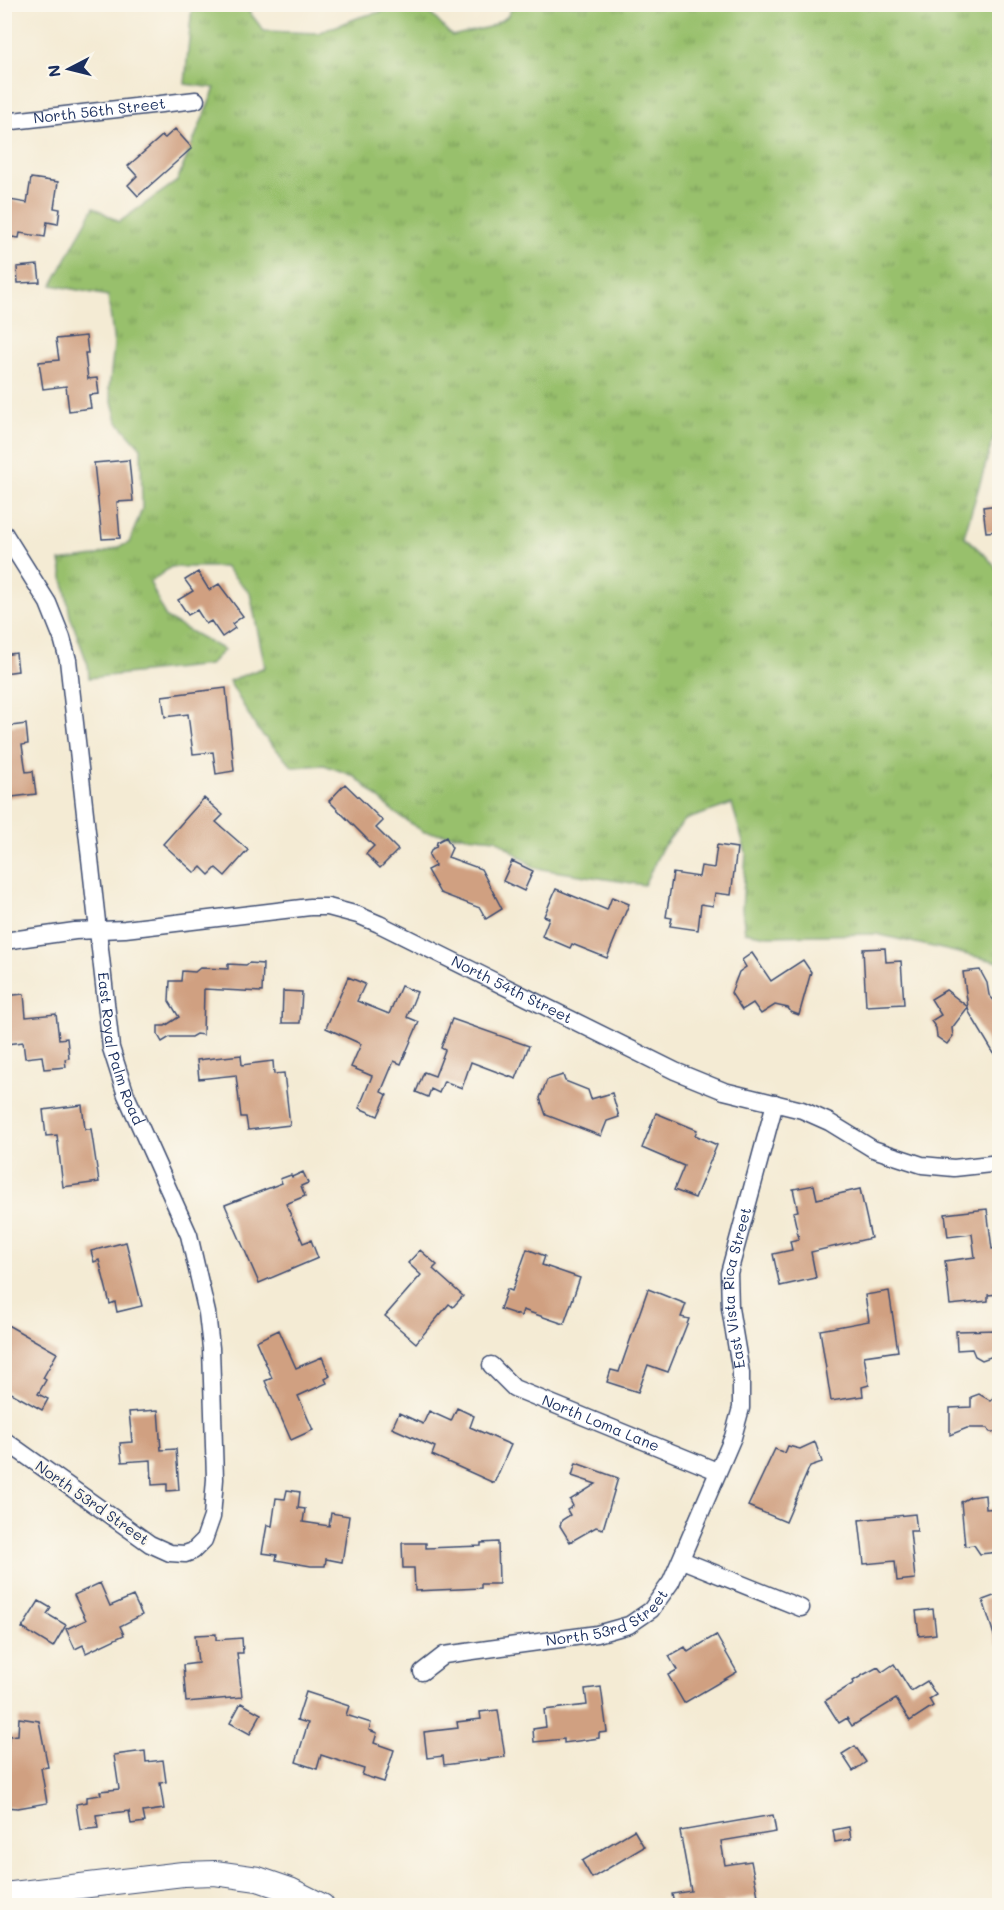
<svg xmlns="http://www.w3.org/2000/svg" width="1004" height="1910" font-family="Mali,sans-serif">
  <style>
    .grass { fill: url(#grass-tufts); stroke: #5a7865; stroke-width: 1.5 }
    .building { fill: #d0a081 }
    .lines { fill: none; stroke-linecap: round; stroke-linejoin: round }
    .street-casing { stroke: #3c4b70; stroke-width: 19 }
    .secondary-casing { stroke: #3c4b70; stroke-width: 26 }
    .street { stroke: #fff; stroke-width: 16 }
    .secondary { stroke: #fff; stroke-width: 24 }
    .labels { text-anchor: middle; stroke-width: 4.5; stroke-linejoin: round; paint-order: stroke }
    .street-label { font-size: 15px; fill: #1b2f5e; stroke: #fbf7ec }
  </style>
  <defs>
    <pattern id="grass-tufts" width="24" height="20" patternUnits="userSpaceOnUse" patternTransform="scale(1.5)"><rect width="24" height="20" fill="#98c06c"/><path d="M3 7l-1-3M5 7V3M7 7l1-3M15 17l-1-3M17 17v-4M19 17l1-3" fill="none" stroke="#7b9c5c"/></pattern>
  </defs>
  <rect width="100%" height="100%" fill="#fbf7ec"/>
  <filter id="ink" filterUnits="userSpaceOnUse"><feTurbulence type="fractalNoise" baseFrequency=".0167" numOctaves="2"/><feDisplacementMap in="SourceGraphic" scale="12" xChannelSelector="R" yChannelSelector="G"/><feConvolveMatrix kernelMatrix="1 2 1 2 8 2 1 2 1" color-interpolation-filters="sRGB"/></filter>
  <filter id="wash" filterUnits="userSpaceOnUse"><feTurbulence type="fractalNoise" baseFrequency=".008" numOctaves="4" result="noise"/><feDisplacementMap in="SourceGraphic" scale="24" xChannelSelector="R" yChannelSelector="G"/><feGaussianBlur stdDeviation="1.35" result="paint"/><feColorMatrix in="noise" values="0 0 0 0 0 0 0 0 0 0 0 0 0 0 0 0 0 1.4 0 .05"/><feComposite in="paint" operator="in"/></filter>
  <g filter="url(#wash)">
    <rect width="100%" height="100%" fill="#f4ebd4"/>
    <path class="grass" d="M192,5H244L264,31L318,33L360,17L403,6L427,10L452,36L489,27L507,17L513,5H999V430H996L964,536L987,557L999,571L1000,873L998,879L1000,885L999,962L876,934L768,936L745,932L742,909L746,853L732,804L685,820L662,848L644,885L535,868L496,839L424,832L395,813L354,776L324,765L293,767L257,729L229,681L265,667L250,593L225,567H171L150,582L166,618L224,650L209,665L89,678L88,665L70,616L60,561L95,556L129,543L142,509L141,448L117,421L109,389L114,345L108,296L52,285L94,207L119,222L177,181L215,88L185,84Z"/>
    <g id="blocks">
      <path class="building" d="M175,129L192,148L138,196L128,185L137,176L128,166L162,136L165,138Z
        M31,178L58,182L54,208L60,209L58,224L47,222L45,237L20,233L19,238L4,236V220H7L10,200L27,203Z
        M38,265L40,282L18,283L17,267Z
        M86,336L88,353H85L88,379L97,378L99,394L89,395L91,408L69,411L66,386L43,389L39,362L59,360L56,339Z
        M129,460L133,501L117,502L120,538L102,539L94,463Z
        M999,505V531L986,532L983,507Z
        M198,572L209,590L219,584L243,616L232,624L235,628L222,637L211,621L206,624L197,610L188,615L178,600L193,591L185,580Z
        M16,653L18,671L4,673V655Z
        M226,688L234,771L216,774L213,752L193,754L188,714L165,717L162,696Z
        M26,724L28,744L22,745L26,772L33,771L36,794L4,798V727Z
        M345,784L383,821L376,828L398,850L380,868L366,854L374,846L329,801Z
        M204,798L223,815L216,822L248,850L225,876L216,868L209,875L201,867L195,873L163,844Z
        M446,837L452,848L448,857L481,869L502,909L486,919L480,908L440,893L427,870L435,866L429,855L432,849L436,847L437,842Z
        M717,845L737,848L731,895L715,893L713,906L701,904L698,930L670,926L672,918L666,917L673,873L699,877L701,866L714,868Z
        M512,861L533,871L524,891L503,881Z
        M556,889L607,910L612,897L629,904L607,958L572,944L570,948L542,936L549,918L544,916Z
        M885,948L886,962L901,961L904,1004L866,1006L863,949Z
        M752,953L771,981L803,960L811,972L799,1015L791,1012L788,1008L775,1005L761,1014L753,1003L742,1010L731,993L739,972L746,967L742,960Z
        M249,963L263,964L262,992L204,989L203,1035L196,1034L191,1037H170L162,1042L158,1035V1026H165L179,1017L169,1001L170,981H181L182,971L195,972L200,968L228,969V964L246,965Z
        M980,970L987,983L989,995L999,1006V1062L969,1012L968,1007L952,1028L953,1036L947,1044L937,1037L936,1028L931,1021L941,1015L931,999L946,990L968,1007L963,972Z
        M348,977L365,984L357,1001L389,1014L401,986L417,992L407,1017L419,1022L401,1064L394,1061L381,1092L387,1095L378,1116L359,1108L372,1076L351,1067L361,1044L326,1028Z
        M283,991L302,992L300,1023H282Z
        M24,994L26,1017L56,1014L59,1039L67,1038L69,1058L65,1059L66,1067L44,1069L42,1056L25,1058L23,1042L7,1044L4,996Z
        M452,1019L529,1046L516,1079L471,1062L462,1088L444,1081L439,1093L431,1089L428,1097L416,1092L424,1072L435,1076L445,1050L441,1048Z
        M241,1055L242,1065L273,1061L274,1074L284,1073L290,1125L248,1130L246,1117H241L236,1075L199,1079L197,1060Z
        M563,1075L565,1081L588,1090L591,1099L612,1093L619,1117L607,1121L601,1136L546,1115L540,1098L547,1080Z
        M82,1105L85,1129H91L99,1182L63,1187L57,1135L46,1136L43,1110Z
        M656,1113L697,1130L695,1135L717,1145L695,1198L674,1190L684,1166L642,1148Z
        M303,1172L308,1183L301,1186L305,1196L286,1204L303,1243L311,1240L318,1258L259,1283L225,1205L282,1183L280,1179L291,1175L292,1177Z
        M814,1185L817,1199L860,1189L871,1238L811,1252L816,1278L780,1286L773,1254L792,1250L790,1241L799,1239L793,1212L798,1211L793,1189Z
        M987,1209L992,1249L999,1248V1294L988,1295V1301L950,1305L945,1261L975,1257L972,1234L948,1237L945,1214Z
        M126,1242L142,1306L117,1312L115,1302L110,1304L99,1260L94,1262L91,1251Z
        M527,1249L545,1256L542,1265L580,1278L564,1324L523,1310L521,1316L500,1309L507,1289L512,1291Z
        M420,1250L437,1265L433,1269L463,1296L453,1307L449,1304L416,1343L385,1316L421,1275L408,1263Z
        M648,1289L686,1304L681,1317L689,1319L668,1372L648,1365L638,1392L607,1382L611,1370L619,1372Z
        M889,1291L898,1351L864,1356L869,1385L862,1387L863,1396L831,1401L820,1330L869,1321L865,1295Z
        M4,1323L57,1353L43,1378L46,1380L38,1394L48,1399L42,1410L4,1389Z
        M279,1330L296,1368L322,1357L330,1376L325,1379L327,1383L298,1396L313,1430L291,1440L265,1381L272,1378L256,1341Z
        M999,1330V1354L982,1360L975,1356L972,1349L957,1350L956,1331Z
        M999,1386V1432H990L988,1428H967L950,1435V1408L971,1407V1397L979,1394L991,1401Z
        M457,1408L474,1416L470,1427L511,1445L494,1483L432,1455L435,1447L392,1428L399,1413L423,1424L429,1411L451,1421Z
        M158,1410L161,1450L176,1449L179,1490L167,1491V1484L152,1485L151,1460L122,1462L120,1443L132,1442L129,1412Z
        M815,1442L822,1462L810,1466L786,1522L748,1506L775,1449L785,1453L788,1446L800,1449Z
        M576,1463L618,1478L603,1529L596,1527L570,1542L560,1526L562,1520L570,1515L567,1510L573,1506L570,1500L596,1484L572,1476Z
        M287,1490L300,1492L298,1508L305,1509L303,1522L329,1526L331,1513L349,1516L342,1562L326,1559L325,1566H311L276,1560L277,1555L262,1553L267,1525L272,1526L276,1498L285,1499Z
        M985,1495L986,1509L999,1508V1552L980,1554L974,1545L965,1546L961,1502L970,1497Z
        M915,1514L917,1531H910L915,1579L897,1581L895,1561L864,1564L859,1520Z
        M498,1542L499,1584H481V1588L415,1591L414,1568H403L402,1543H426V1548L481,1546V1543Z
        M100,1583L110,1606L133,1596L142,1615L120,1626L124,1635L86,1653L83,1645L75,1649L66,1629L86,1620L74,1595Z
        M999,1594V1644L997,1645L983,1600Z
        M39,1601L51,1608L47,1614L66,1625L53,1647L22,1628Z
        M933,1609L936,1634L919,1636L916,1611Z
        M216,1634V1640L242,1638L243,1653H237L242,1697L186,1702L183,1665L198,1663L195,1635Z
        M716,1635L737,1672L684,1703L668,1675L677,1670L669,1656L685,1647L688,1652Z
        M894,1664L911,1691L927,1681L936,1695L929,1699L933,1706L910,1721L896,1699L852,1726L847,1718L839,1723L825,1701L854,1683L853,1681L863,1675L878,1667L882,1672Z
        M601,1687L607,1732L599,1733V1738L564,1743V1739L534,1742L533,1729L546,1727L544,1710L587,1705L585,1689Z
        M306,1692L349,1706L346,1715L371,1723L369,1730L377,1733L374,1743L394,1750L384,1782L362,1775L364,1769L321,1755L317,1769L296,1762L308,1723L297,1720Z
        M241,1703L261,1714L250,1734L230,1723Z
        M498,1710L505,1757L444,1765L443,1756L427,1758L424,1732L458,1728L457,1722L481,1719L480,1712Z
        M19,1718L39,1721L48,1767L41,1768L47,1803L18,1808L4,1807V1748H8L9,1736L18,1735Z
        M855,1746L866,1762L853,1771L842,1754Z
        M145,1751L146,1762L163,1760L166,1782L160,1783L164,1809L143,1812L145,1822L131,1824L129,1811L96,1815L98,1828L80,1830L76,1804L87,1802V1797L101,1795L100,1791L119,1789L114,1755Z
        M773,1815L776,1832L721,1841L725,1865L751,1861L758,1896L724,1902L725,1905H674L672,1894L691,1891L680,1831Z
        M849,1827L851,1839L835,1842L833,1830Z
        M634,1830L644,1847L592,1878L582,1861Z"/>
    </g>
  </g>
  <g filter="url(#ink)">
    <use href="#blocks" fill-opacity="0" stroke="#3c4b70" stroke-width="1.5"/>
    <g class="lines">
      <defs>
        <g id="street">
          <path id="s1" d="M4,122L196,100"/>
          <path id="s2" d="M4,533L48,603L62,638L68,660L111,1048L126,1095L189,1235L207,1313L211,1348L215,1479L212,1517L204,1540L193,1551L185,1554L170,1553L150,1544L4,1440"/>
          <path id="s3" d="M4,941L75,931L125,929L310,907H328L358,915L379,924L675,1071L724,1091L802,1110L829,1122L873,1149L922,1165L954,1168L1000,1163"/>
          <path id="s4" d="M491,1365L514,1388L717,1471"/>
          <path d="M682,1560L801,1608"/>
          <path id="s5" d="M422,1672L444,1655L597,1634L629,1625L651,1610L671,1582L733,1437L741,1408V1373L730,1308L729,1273L775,1103"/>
        </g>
        <path id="secondary" d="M4,1895L183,1874L215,1873L258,1879L290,1890L322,1906"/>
      </defs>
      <use href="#street" class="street-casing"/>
      <use href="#secondary" class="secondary-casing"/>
      <use href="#street" class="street"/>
      <use href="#secondary" class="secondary"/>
    </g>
  </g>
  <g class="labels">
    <g class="street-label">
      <text dy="5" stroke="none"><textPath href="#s1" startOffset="96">North 56th Street</textPath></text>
      <text dy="5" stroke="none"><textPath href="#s3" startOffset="528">North 54th Street</textPath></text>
      <text dy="5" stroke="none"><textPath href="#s2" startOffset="536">East Royal Palm Road</textPath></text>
      <text dy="5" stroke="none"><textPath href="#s5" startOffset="586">East Vista Rica Street</textPath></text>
      <text dy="5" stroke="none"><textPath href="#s4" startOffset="126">North Loma Lane</textPath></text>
      <text transform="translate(92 1503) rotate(35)" y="5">North 53rd Street</text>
      <text dy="5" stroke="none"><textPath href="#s5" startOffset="198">North 53rd Street</textPath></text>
    </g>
  </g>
  <rect width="1004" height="1910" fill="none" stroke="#fbf7ec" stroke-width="24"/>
  <g transform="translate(69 69) rotate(263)" stroke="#fbf7ec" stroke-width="4.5" paint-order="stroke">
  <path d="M0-4.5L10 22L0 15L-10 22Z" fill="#1b2f5e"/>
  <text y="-9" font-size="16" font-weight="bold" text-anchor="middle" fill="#1b2f5e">N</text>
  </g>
</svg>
